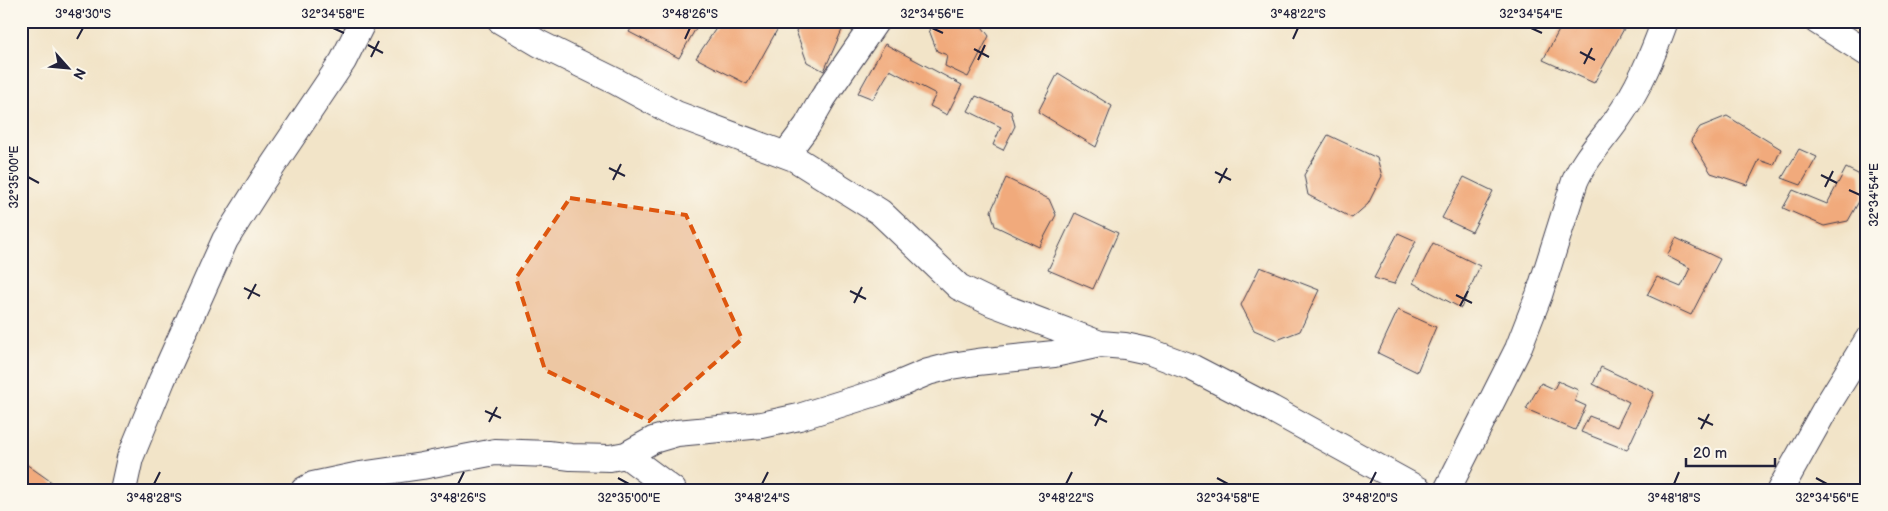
<svg xmlns="http://www.w3.org/2000/svg" width="1888" height="511" font-family="'Balsamiq Sans',sans-serif">
  <style>
    .building { fill: #f1aa7c }
    .lines { fill: none; stroke-linecap: round; stroke-linejoin: round }
    .street-casing { stroke: #413f50; stroke-width: 28 }
    .street { stroke: #fff; stroke-width: 26 }
    .marked { fill: #de560e; fill-opacity: 0.2; stroke: #de560e; stroke-width: 4; stroke-dasharray: 10 6; stroke-linejoin: round }
    .ticks { fill: none; stroke: #22223b; stroke-width: 2 }
    .neatline { fill: none; stroke: #22223b; stroke-width: 2 }
    .ticks-label { font-size: 12px; text-anchor: middle; fill: #22223b }
  </style>
  <rect width="100%" height="100%" fill="#fbf7ec"/>
  <filter id="ink" filterUnits="userSpaceOnUse"><feTurbulence type="fractalNoise" baseFrequency=".02" numOctaves="2"/><feDisplacementMap in="SourceGraphic" scale="10" xChannelSelector="R" yChannelSelector="G"/><feConvolveMatrix kernelMatrix="1 2 1 2 8 2 1 2 1" color-interpolation-filters="sRGB"/></filter>
  <filter id="wash" filterUnits="userSpaceOnUse"><feTurbulence type="fractalNoise" baseFrequency=".0096" numOctaves="4" result="noise"/><feDisplacementMap in="SourceGraphic" scale="20" xChannelSelector="R" yChannelSelector="G"/><feGaussianBlur stdDeviation="1.12" result="paint"/><feColorMatrix in="noise" values="0 0 0 0 0 0 0 0 0 0 0 0 0 0 0 0 0 1.4 0 .05"/><feComposite in="paint" operator="in"/></filter>
  <g filter="url(#wash)">
    <rect width="100%" height="100%" fill="#f2e4c8"/>
    <g id="blocks">
      <path class="building" d="M636,21H700L679,58L629,32Z
        M721,21H782L747,84L696,58Z
        M802,21H824L842,30L824,71L807,62L796,31Z
        M936,21H972L980,24L989,36L968,77L945,66L947,55L937,51L929,30L933,23Z
        M1564,21H1615L1625,27L1594,83L1543,60Z
        M1865,21H1867V40L1857,36Z
        M885,44L962,85L947,115L930,106L936,94L890,70L873,99L858,93Z
        M1058,73L1112,106L1096,147L1038,112Z
        M976,96L1011,111L1015,126L1003,150L993,145L1001,127L968,111Z
        M1727,116L1781,149L1774,165L1759,160L1747,185L1711,173L1691,140L1700,127Z
        M1328,135L1377,158L1382,176L1368,204L1352,218L1308,195L1304,175Z
        M1799,149L1817,157L1801,185L1782,178Z
        M1846,168L1860,175L1862,196L1848,221L1824,226L1783,208L1793,190L1827,204Z
        M1464,177L1493,191L1472,232L1442,218Z
        M1006,178L1049,199L1056,215L1039,247L995,226L991,211Z
        M1075,213L1118,233L1093,289L1048,270Z
        M1398,233L1416,241L1394,284L1374,278Z
        M1676,238L1720,259L1691,315L1647,295L1657,277L1681,287L1690,268L1667,256Z
        M1433,243L1480,266L1461,308L1413,283Z
        M1260,267L1319,290L1300,331L1277,340L1254,330L1241,305Z
        M1398,310L1436,327L1417,372L1378,353Z
        M1601,367L1654,392L1627,450L1581,432L1589,416L1617,427L1629,402L1593,384Z
        M1558,381L1578,390L1575,401L1586,406L1575,430L1526,409L1541,383L1554,389Z
        M26,464L63,490H21V471Z"/>
    </g>
  </g>
  <g filter="url(#ink)">
    <use href="#blocks" fill-opacity="0" stroke="#413f50" stroke-width="1"/>
    <g class="lines">
      <defs>
        <path id="street" d="M501,21L540,44L615,81L676,114L794,158L880,212L959,287L992,303L1100,344
          M1817,21L1867,53
          M786,154L807,126L823,98L876,21
          M626,455L673,490
          M123,490L130,458L162,380L225,240L263,180L343,61L363,21
          M304,490L313,485L360,475L422,466L495,452L548,454L571,457L610,458L626,455L653,440L677,433L762,425L799,417L885,390L928,372L951,366L977,362L1054,354L1100,344L1125,346L1148,351L1193,368L1272,409L1419,490
          M1447,490L1518,349L1539,295L1575,181C1585,158 1602,141 1616,121C1638,90 1652,57 1665,21
          M1780,490L1827,406L1867,341"/>
      </defs>
      <use href="#street" class="street-casing"/>
      <use href="#street" class="street"/>
    </g>
  </g>
  <path class="marked" d="M570,198L686,215L742,339L649,421L545,370L516,278Z"/>
  <path class="ticks" d="M333,28L344,33M932,28L943,33M1531,28L1542,33M77,39L83,28M685,39L690,28M1293,39L1298,28M368,45L383,53M974,49L989,57M1580,52L1595,60M371,57L379,41M978,60L985,45M1584,64L1592,48M609,168L625,176M1215,172L1231,180M1821,175L1837,183M28,177L39,183M613,180L621,164M1219,183L1227,168M1825,187L1833,171M1849,190L1860,195M244,288L260,296M850,291L866,299M1456,295L1472,303M248,299L256,284M854,303L862,287M1460,306L1468,291M485,411L501,418M1091,414L1107,422M1698,418L1713,425M489,422L497,407M1095,426L1103,410M1701,429L1709,414M618,478L629,484M1217,478L1228,484M1816,478L1827,484M154,484L160,472M458,484L464,472M762,484L768,472M1066,484L1072,472M1370,484L1376,472M1674,484L1679,472"/>
  <rect width="1888" height="511" fill="none" stroke="#fbf7ec" stroke-width="55"/>
  <g transform="translate(68 68) rotate(117)" stroke="#fbf7ec" stroke-width="4" paint-order="stroke">
  <path d="M0-4L9 19L0 12L-9 19Z" fill="#22223b"/>
  <text y="-8" font-size="14" font-weight="bold" text-anchor="middle" fill="#22223b">N</text>
  </g>
  <path d="M1686 458v8h89v-8" fill="none" stroke="#22223b" stroke-width="2.5"/>
  <text x="1693" y="458" font-size="15" fill="#22223b" stroke="#fbf7ec" stroke-width="4" paint-order="stroke">20 m</text>
  <rect x="28" y="28" width="1832" height="456" class="neatline"/>
  <g class="ticks-label">
    <text x="83" y="18">3°48'30"S</text>
    <text x="333" y="18">32°34'58"E</text>
    <text x="690" y="18">3°48'26"S</text>
    <text x="932" y="18">32°34'56"E</text>
    <text x="1298" y="18">3°48'22"S</text>
    <text x="1531" y="18">32°34'54"E</text>
    <text transform="translate(14 177) rotate(-90)" y="4">32°35'00"E</text>
    <text transform="translate(1874 195) rotate(-90)" y="4">32°34'54"E</text>
    <text x="154" y="502">3°48'28"S</text>
    <text x="458" y="502">3°48'26"S</text>
    <text x="629" y="502">32°35'00"E</text>
    <text x="762" y="502">3°48'24"S</text>
    <text x="1066" y="502">3°48'22"S</text>
    <text x="1228" y="502">32°34'58"E</text>
    <text x="1370" y="502">3°48'20"S</text>
    <text x="1674" y="502">3°48'18"S</text>
    <text x="1827" y="502">32°34'56"E</text>
  </g>
</svg>
